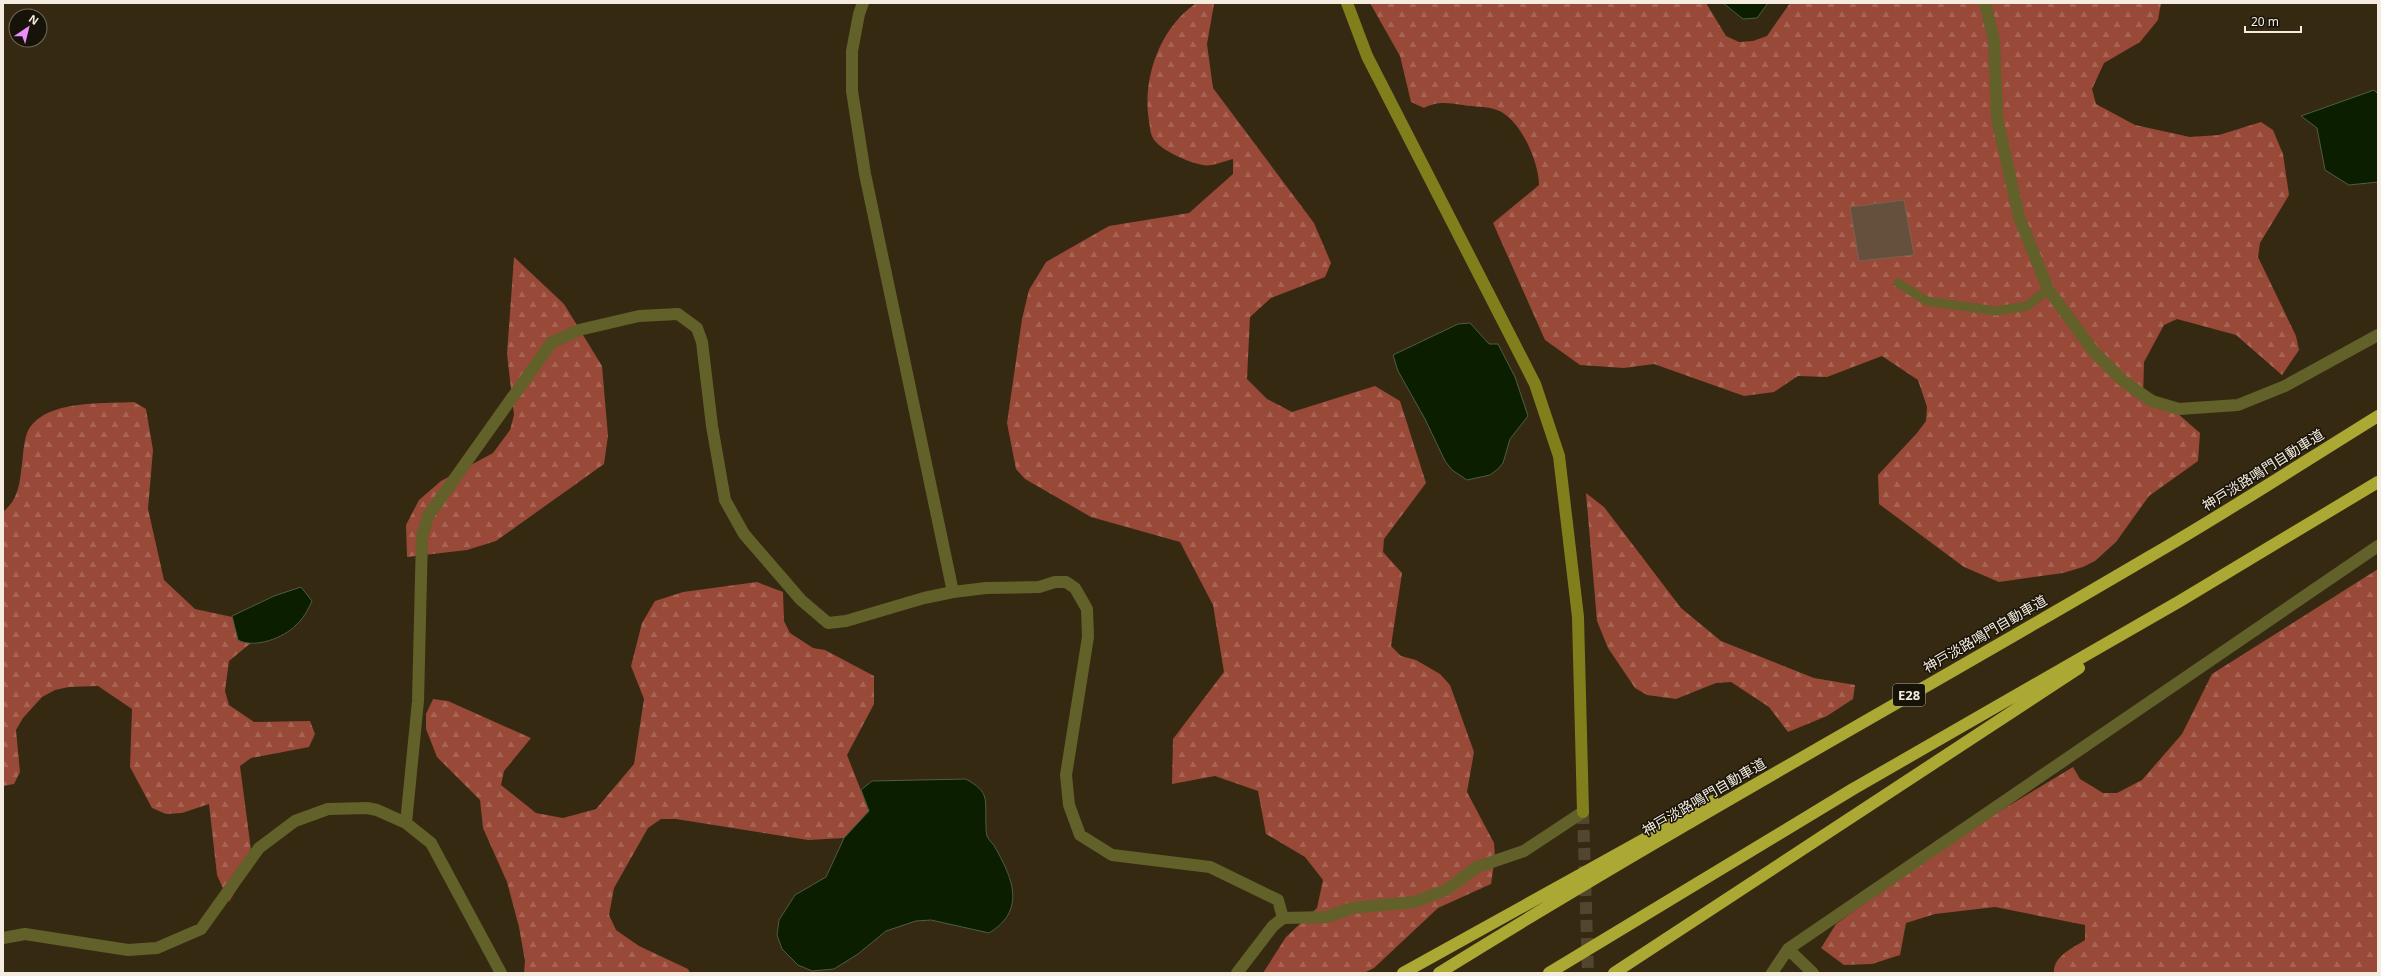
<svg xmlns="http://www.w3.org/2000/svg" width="2381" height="976" font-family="'Noto Sans','Noto Sans JP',sans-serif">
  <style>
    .forest { fill: url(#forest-firs) }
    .water { fill: #0b1e00; stroke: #515c43 }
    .building { fill: #654f3d; stroke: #7a6350 }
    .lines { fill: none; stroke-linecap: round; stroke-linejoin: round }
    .secondary-tunnel { stroke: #524630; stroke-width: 12; stroke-dasharray: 12 6; stroke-linecap: butt }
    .lane { stroke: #62612a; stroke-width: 9 }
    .street { stroke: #62612a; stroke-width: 12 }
    .secondary { stroke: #817f1c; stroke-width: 12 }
    .highway { stroke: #aba934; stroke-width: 12 }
    .labels { text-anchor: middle; stroke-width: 3; stroke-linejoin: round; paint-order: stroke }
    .shield { fill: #181309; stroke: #b2ab9e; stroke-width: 1 }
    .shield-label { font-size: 13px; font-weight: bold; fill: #f4ecde }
    .street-label { font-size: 14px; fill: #f4ecde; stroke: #181309 }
  </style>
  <defs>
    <pattern id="forest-firs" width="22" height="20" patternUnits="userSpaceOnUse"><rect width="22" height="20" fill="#984937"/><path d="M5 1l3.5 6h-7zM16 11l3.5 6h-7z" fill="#a76354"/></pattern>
  </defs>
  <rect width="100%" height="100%" fill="#352911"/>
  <path class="forest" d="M1370,3H1706L1726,36L1739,42L1753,41L1767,36L1790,3H2161L2158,20L2140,42L2104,63L2092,89L2096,104L2135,125L2190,137L2219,135L2261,122L2273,130L2283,154L2289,195L2260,243L2258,257L2296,336L2299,350L2282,375L2236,335L2177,319L2164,325L2144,362L2143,399L2177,413L2200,433L2198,461L2149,496L2116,542L2095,561L2083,567L2063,573L1999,582L1964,567L1879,504L1878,475L1917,433L1926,421L1927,407L1918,380L1882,356L1827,377L1798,376L1774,392L1744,396L1654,364L1624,368L1580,365L1545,340L1493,223L1539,185C1539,162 1520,118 1497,110C1487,106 1473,107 1463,105C1446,103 1439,101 1424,108L1411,102L1400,56Z
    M1195,4H1214L1207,44L1213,88L1314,223L1331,263L1325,277L1271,298L1250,317L1247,379L1267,399L1292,412L1375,386L1400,401L1426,483L1384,539L1383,552L1402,573L1391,646L1401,656L1416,660L1440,674L1450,685L1474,752L1467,792L1494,843L1495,857L1491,884L1438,908L1374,968L1364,973H1263L1286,937L1317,908L1323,880L1305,857L1266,834L1258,791L1215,776L1172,784L1173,739L1224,672L1213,605L1180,542L1091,517L1025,479L1016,469L1007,423L1022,319L1029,290L1046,262L1109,226L1189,213L1233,174V159C1225,161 1211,167 1203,165C1190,163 1159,150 1153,138C1150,134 1150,126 1149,121C1142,80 1159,29 1195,4Z
    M514,257L564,304L602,366L608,436L604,464L496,541L467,550L407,557L406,525L419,500L441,481L493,453L510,430L514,415L507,354Z
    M134,402L146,409L153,450L148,509L164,580L195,609L237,618L257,638L229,661L225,691L229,705L254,722L310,721L315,734L309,747L251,758L240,766L251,850L244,877L229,902L217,875L209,804L182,813L166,814L152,808L130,767L132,709L98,686L69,687L55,690L42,697L23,718L16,730L20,772L14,784L3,786V512C16,501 19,489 21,472C23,460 23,444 27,433C42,399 103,404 134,402Z
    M1586,493L1604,507L1681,608L1721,641L1814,678L1855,685L1853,699L1827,716L1788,732L1769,707L1731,682L1716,683L1676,699L1647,695L1635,688L1608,648L1597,621Z
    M2378,569V973H2054C2053,956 2073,948 2085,940V925L1995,907L1935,914L1906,923L1900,955L1872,964L1844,965L1821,948L1836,924L1949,842L2073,767L2080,779L2103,793H2117L2142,780L2182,734L2212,674Z
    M757,582L783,592L784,621L790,633L813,648L825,650L874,676V704L847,755L869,811L844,838L808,840L676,819H661L648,828L614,888L609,915L616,930L639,946L688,969L690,973H524L525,961L519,927L507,882L483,828L480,800L437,757L426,729V714L433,699L448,701L531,738L504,771L501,785L536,813L563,818L596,809L634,764L644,699L631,666L642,623L655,601L683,592Z"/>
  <path class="water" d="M1723,3H1768L1757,18L1743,19Z
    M2374,90L2378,94V182L2349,185L2325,170L2317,128L2301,116Z
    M1470,323L1489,344H1498L1515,377L1528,416L1510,439L1503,463L1498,469L1490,475L1467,480L1452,470L1445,461L1425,419L1398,371L1393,355L1458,324Z
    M301,587L312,601C308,610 303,619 296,625C284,638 254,649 238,640L232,616L274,596Z
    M966,779C990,793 985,798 986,824C986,828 986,833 987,836C989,841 994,844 996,849C1014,881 1025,911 989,933L931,920L916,921L886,931L858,954L834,969L812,971L798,965L782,949L777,935L779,920L795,895L826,877L844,838L869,811L861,790L872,781Z"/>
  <path class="building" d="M1904,200L1914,255L1859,261L1850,207Z"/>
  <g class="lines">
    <path class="secondary-tunnel" d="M1583,812L1588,973"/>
    <path class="lane" d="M1898,283L1927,301L1996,311L2027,306L2048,289"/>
    <path class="street" d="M863,3L859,14L852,51V91L865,174L953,592
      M1985,3L1994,40L1997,118L2019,217L2048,289L2094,352L2123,381L2152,401L2179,409L2238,405L2285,386L2378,335
      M406,823L418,701L422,537L428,516L551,343L579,330L639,316L678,314L697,328L702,342L712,426L725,500L744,534L801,600L828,623L846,621L924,598L953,592L986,588L1039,587L1055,582H1066L1075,588L1087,609L1088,637L1066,775L1069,805L1080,835L1112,855L1210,867L1278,900L1283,918
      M3,938L25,934L128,950L157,948L201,929L259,848L295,821L328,809L367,808L377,810L406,823L431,843L501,973
      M1788,949L1813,973
      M1237,973L1273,926L1283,918L1327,917L1352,908L1414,902L1446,890L1477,867L1524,851L1583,812
      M1772,973L1788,949L2378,546"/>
    <path class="secondary" d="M1347,3L1367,56L1535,384L1559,456L1578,617L1583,812"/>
    <path class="highway" d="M1403,973L1713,801
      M1439,973C1672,828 1913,696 2149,557C2227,512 2302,463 2378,416
      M1549,973L1853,789L2180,601L2378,482
      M1614,973L2079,668"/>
  </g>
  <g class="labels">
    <rect class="shield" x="1893" y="684" width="32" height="22" rx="3"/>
    <g class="shield-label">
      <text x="1909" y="700">E28</text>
    </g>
    <g class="street-label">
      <text transform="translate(2263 470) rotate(-32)" y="5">神戸淡路鳴門自動車道</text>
      <text transform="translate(1985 634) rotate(-30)" y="5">神戸淡路鳴門自動車道</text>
      <text transform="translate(1704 797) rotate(-30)" y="5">神戸淡路鳴門自動車道</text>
    </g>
  </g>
  <rect width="2381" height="976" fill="none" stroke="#f4ecde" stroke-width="8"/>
  <g transform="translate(28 28) rotate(35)"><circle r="19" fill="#181309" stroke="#706a5e"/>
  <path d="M0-3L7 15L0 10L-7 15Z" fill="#ea8dfd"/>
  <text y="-6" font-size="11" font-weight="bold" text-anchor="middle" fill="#f4ecde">N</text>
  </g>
  <path d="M2245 26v6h56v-6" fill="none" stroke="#f4ecde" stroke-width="2"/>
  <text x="2251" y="26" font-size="12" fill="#f4ecde" stroke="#181309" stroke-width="3" paint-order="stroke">20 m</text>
</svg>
